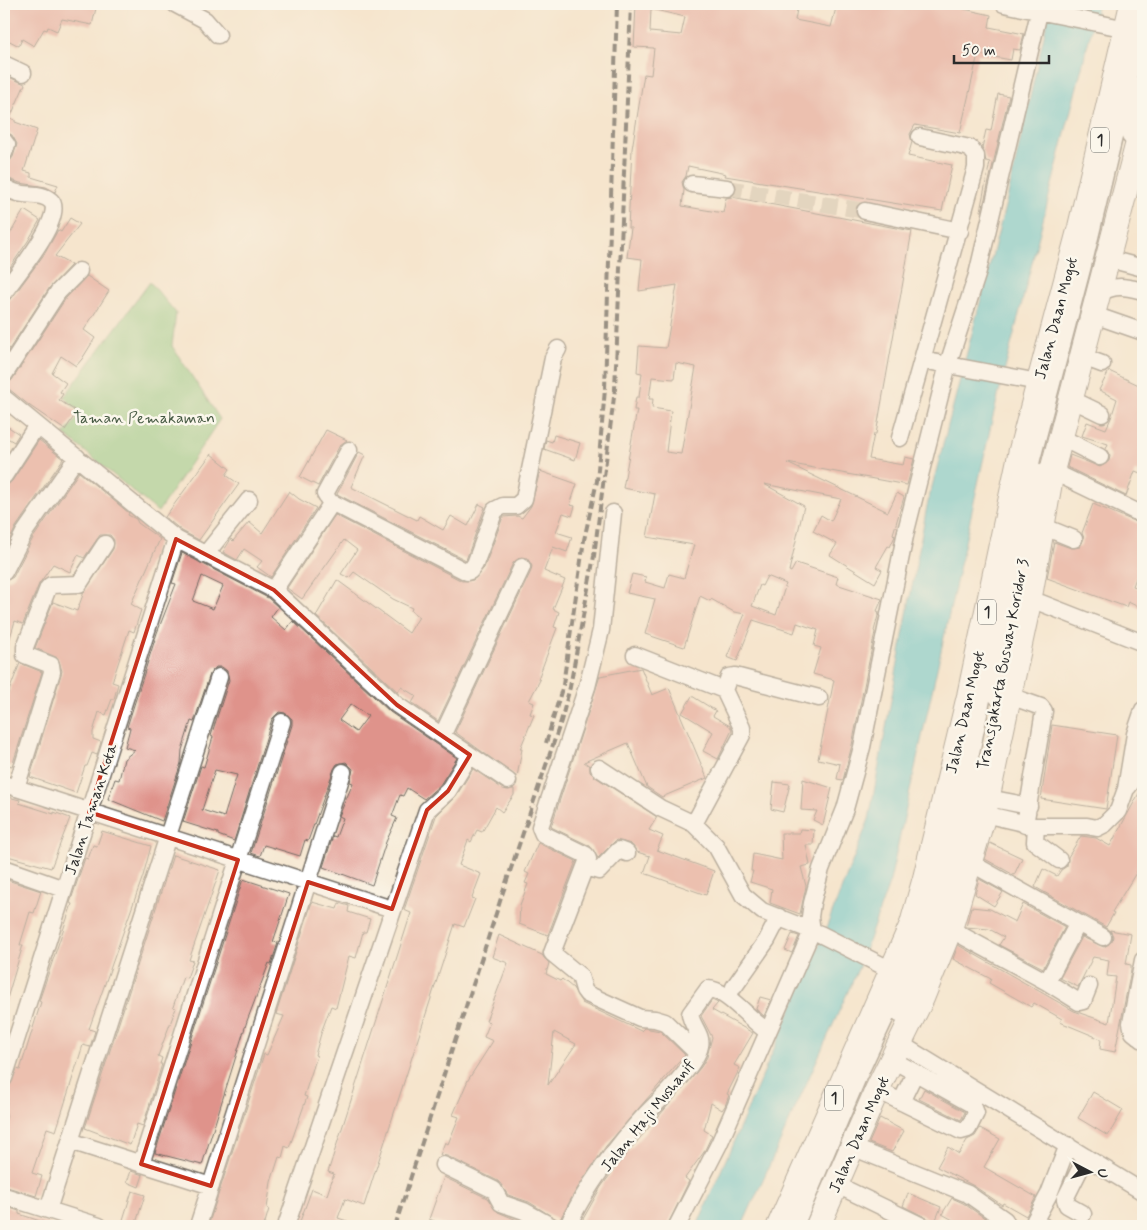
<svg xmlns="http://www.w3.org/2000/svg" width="1147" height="1230" font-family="Mynerve,sans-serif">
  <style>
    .green { fill: #87c880; stroke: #597a56 }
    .water { fill: #59c6cf; stroke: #42787d }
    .building { fill: #df938b; fill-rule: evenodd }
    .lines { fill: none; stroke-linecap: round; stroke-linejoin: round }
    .minor-tunnel { stroke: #cdc0ad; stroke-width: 16; stroke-dasharray: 16 8; stroke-linecap: butt }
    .minor-casing { stroke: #726c64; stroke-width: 19 }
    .highway-casing { stroke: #726c64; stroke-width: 26 }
    .minor { stroke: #fff; stroke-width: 16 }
    .highway { stroke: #fff; stroke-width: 24 }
    .rail { stroke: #2b2b2b; stroke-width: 4; stroke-dasharray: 8 4; stroke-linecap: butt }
    .marked { fill: none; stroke: #c8321e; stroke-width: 4; stroke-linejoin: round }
    .labels { text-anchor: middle; stroke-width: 5; stroke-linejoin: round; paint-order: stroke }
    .shield { fill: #fbf7ec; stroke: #696865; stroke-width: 1 }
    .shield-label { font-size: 15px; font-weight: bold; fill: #2b2b2b }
    .street-label { font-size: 16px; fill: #2b2b2b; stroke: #fbf7ec }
    .park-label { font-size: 16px; fill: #475a44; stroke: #fbf7ec }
  </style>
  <rect width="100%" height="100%" fill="#fbf7ec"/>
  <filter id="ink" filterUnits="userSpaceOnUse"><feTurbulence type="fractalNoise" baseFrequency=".02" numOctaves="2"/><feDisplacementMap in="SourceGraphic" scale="10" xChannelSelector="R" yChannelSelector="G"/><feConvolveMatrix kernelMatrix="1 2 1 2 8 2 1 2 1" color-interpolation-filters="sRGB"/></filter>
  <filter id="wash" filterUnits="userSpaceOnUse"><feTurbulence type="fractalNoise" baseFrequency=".0096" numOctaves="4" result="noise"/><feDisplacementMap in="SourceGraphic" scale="20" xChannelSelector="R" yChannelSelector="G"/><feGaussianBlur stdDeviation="1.12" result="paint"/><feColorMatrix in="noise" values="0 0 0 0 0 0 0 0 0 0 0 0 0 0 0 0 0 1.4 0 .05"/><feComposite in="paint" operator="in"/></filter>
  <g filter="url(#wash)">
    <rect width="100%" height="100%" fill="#f5e5cd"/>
    <path class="green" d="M150,282L176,313L172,346L220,419L158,512L64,434L81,414L64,397Z"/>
    <path class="water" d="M1051,4H1098L993,416L890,881L859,967L742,1226H697L823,936L869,819L927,506L1008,195Z"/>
    <g id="blocks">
      <path class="building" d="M11,4H97L92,25L62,19L57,31L48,27L47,30L44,29L34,46L22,39L19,46L4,38V19Z
        M636,4H798L795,20L831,27L837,4H887L902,7L903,4H965L964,9L991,15L989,27L1024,34L1020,50L1013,49L1011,60L978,54L960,133L915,125L910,134L912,142L908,156L952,165L942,211L725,176L726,174L688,166L686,176L682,182L684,190L682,206L723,213L726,198L732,197L912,231L876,434H874L869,459L903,465L905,457L914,459L907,485L787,463L888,512L897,493L904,497L893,534L895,536L890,547L888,546L876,567L882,570L875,583L830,555L837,544L813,531L821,515L831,521L841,499L764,484L804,506L789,571L791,572L796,563L838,577L836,584L882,599L877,611L879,612L874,631L875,632L852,745L843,780L837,779L840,764L818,759L834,680L813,674L821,648L814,646L818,630L797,623L794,633L753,620L737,661L727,657L745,614L734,612L711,599L710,601L700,596L684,647L645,634L655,599L627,593L632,574L646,577L645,582L665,588L669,574L684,578L694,545L647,537L655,494L623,488L637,410H634L636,397H639L642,373L637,372L639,346L666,348L677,285L639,291L642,259L627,257L631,228H628L632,149L644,74L651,75L654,48L634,47ZM651,9L685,17L681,35L650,32ZM676,363L696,367L681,454L666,452L671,411L652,408L653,399H649L652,377L674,379ZM767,576L786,584L776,615L752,606L760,585L762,586Z
        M4,75L25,84L10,118L15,120V122L37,130L24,171L31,173V177L58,185L55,192L46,187L20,183L4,177V163L10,161L13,157L17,144L12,135L4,131Z
        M998,94L1009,96L982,211H980L990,162L986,161L982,148L986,130L991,131Z
        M24,210L40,220L28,241L4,276V230L10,234Z
        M70,218L80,224L55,256L71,265L50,287L4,357V302L12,298L45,253L58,230L61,232Z
        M87,276L109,291L84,330L95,338L82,359L76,366L61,356L52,373L66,383L60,392L63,394L59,400L77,412L65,430L30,406L4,385L12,380L66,298Z
        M1109,371L1143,387V474L1135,471L1126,496L1067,467L1070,455L1100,467L1109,461L1110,456L1106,449L1108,444L1082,436L1087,422L1106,429L1111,418L1117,399L1099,390Z
        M4,424L19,434L14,442L4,436Z
        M326,430L347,440L340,445L318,486L300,477Z
        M554,435L580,443L575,460L544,449L546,440L552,442Z
        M39,440L63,459L16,527L4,551V486L12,481Z
        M359,452L365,455L351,487L417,520L419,516L443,530L451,516L468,526L479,504L485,507L466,560L337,494Z
        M211,454L230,469L226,475L239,484L199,540L182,531L165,517Z
        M540,471L577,484L570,505L575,506L572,516L563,513L556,532L572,537L567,552L553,547L544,571L565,580L553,609L559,612L554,627L557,628L538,679L540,680L529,701L534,703L530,714L534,715L520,749H522L517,777L455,732L531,571L532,566L527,558L521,557L513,563L438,721L412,703L416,696L401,687L398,692L316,616L337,580L409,633L419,617L411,611L412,608L393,599L354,572L349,578L341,574L357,550L344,540L302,599L287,588L335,515L462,581L473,580L484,568L503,517L517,516L522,518L531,506Z
        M79,472L129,513L128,515L136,519L138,523L160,539L131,604L141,610L134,632L129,630L112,682L118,684L114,699H112L106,715L99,712L93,732V739L101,742L97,755L92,753L87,766H85L76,793L30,777L62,671L58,658L35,648L53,602L77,611L84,592L113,549L114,540L110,535H100L84,558L78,555L70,572L53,564L39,584L23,624L15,621L6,651H4V582L13,577L33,538Z
        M289,491L299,499L316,508L271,577L257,567L262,561L244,549L237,560L223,552L231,539L233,541L249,522L262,533Z
        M1093,504L1143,525V559L1133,586L1143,590V609L1128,602L1126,607L1047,578L1054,542L1071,548L1080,547L1084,538L1082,533Z
        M182,553L268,598L278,607L271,617L286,630L293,621L390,712L457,758L440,785L424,799L407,788L403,796L400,795L392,816L397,818L386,842L372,885L323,867L333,836L336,837L343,818L339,816L353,783L350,782L353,769L346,762L337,764L334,769L308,841L305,840L300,856L264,845L260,856L251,853L292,725V719L285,713L279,712L272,719L234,841L218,835V833L183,822L201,766L204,767L213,737L211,736L229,680L227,671L222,667H216L210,674L194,722L191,721L182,750L181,763L162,821L108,799L115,779L119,780L124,759L135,750L125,747L130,728L127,727L157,633L176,584L172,583ZM202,576L223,586L213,609L193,601ZM351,704L368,716L356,732L339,720ZM215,770L237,775L224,817L202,810Z
        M20,663L42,672L12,766L4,764V704Z
        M641,668L652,695L669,688L707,778L662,797L647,787L628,743L584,762L590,766V772L594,776L657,817L649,830L663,836L657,850L714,871L706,895L644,873L650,856L637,852L631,844L616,840L598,858L590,846L551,827L600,676Z
        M692,696L716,711L713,716L730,726L732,730L718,759L703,751L713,732L682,713Z
        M1052,725L1117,735L1106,809L1041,799Z
        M473,769L503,789H514V795L502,812L496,807L482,832L477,830L471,842L468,840L459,865L481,874L472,898L475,899L464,927L455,924L364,1206L345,1199L338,1218L356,1224V1226H306L299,1224L312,1189L327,1195L334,1174L328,1172L411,913L404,910L436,816L456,796Z
        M803,779L832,788L823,825L813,820L817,811L801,810Z
        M774,782L790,784L783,812L771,809Z
        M1143,786V870L1139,868L1112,912L1114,913L1106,927L1035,887L1043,869L1057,876L1061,870L1067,866L1068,857L1081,836L1096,838L1110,846Z
        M4,796L20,800L19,803L54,814V812L70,818L51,868L4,855Z
        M800,829L814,830L813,845H806L810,865L801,867L806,886L800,914L770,903L772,889L750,882L753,871H751L753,854L782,860L781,833H799Z
        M102,831L151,846L143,876L89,1029L95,1031L90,1047L83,1045L56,1131L47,1128L32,1173L42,1176L36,1196L4,1186V1125L7,1115L4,1113L8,1099L4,1098L17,1069L20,1070L41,1002L39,1001L72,904L70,903L85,858L88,859L93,845L97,846Z
        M538,843L576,861L548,935L519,924L520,905L528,884L525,883L529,874L525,872Z
        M990,843L1022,858L1014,875L985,859Z
        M173,855L220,870L189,960L193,961L187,978L183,977L173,1007L176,1008L158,1056L162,1058L160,1064H162L143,1126L137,1124L130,1145L85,1128Z
        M4,879L41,891L34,913L30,912L20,945H23L6,1002H4Z
        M243,879L289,894L273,942L278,943L271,964L269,963L247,1021L202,1165L155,1153Z
        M979,879L1003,892L994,906L975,894Z
        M312,902L337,909L339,903L349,906L348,912L370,919L366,932H363L356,958L349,956L336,1008L331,1006L322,1030L315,1055L317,1056L304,1096L307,1097L289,1148L285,1146L282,1158L279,1157L271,1182L267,1208L269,1209L264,1226H208L264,1054L267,1055L284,1016L276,1014Z
        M1023,904L1065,927L1043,968L999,945L1004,937L989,929L966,927L971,907L990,909L1015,922Z
        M1110,930L1131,934L1126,964L1131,965V970L1115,1052L1100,1049L1101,1039L1060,1022L1062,1019L1034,1003L1031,1007L989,983L991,979L953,959L958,945L1074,1011L1109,1023L1116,977L1107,976L1109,960L1093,957L1078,987L1060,978L1082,937L1104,947L1112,941L1113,936Z
        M792,934L799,936L792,953L785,950Z
        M499,935L542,955L549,963L546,974L560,981L562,979L573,988L582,1003L641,1031L644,1028L660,1031L685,1055L606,1146L575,1192L559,1221L529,1202L508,1195L498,1181L447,1156L440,1155L445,1142L448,1144L459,1117L453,1115L468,1080L493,1041L484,1037L490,1022L486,1021L508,963L492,957ZM554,1032L576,1044L548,1085Z
        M760,997L771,1000L764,1016L756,1009Z
        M712,1000L718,1003L712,1010L753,1033L734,1065L740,1068L727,1094L729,1095L725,1106L722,1110L711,1103L704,1130L712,1135L704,1152L685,1178L689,1181L667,1226H579L601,1187L622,1159L701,1067L707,1057L712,1037L701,1016Z
        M924,1089L965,1112L961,1120L919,1099Z
        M1093,1092L1123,1110L1108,1136L1078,1118Z
        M880,1118L904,1131L892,1152L869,1143Z
        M980,1128L1000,1139L984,1167L1036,1197L1026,1216L1003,1203L1002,1205L974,1186L937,1167L948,1147L959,1154L967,1140L975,1136Z
        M131,1171L143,1175L139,1187L127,1182Z
        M444,1177L487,1198L498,1212L531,1226H511L497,1223L496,1226H447L429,1219Z
        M132,1191L145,1195L135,1226H121Z
        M908,1193L941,1207L935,1222L903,1206Z
        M952,1198L963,1203L992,1223L990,1226H964L942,1214Z
        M4,1206L19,1211V1214L49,1224V1226H4Z"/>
    </g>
  </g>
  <g filter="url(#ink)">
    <use href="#blocks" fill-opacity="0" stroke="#726c64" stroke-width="1"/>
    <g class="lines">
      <path class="minor-tunnel" d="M727,188L865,211"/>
      <defs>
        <path id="minor" d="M175,4L205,20L218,35
          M1004,4L1127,29
          M4,64L23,73
          M1130,136L1143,82
          M4,141L7,145L4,153
          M692,184L727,188
          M4,187C8,189 13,192 18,193C28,196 42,192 51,201C66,216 14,278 4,292
          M865,211L960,231
          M1109,259L1143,268
          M1100,293C1116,284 1126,287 1143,291
          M1094,315L1143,332
          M1083,357L1102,364
          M922,360L1038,382
          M4,375L58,292L79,271
          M4,398L176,539L274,590L397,705L508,781
          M1071,399L1102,414
          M1060,437L1100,457
          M900,438L976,168V156L970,148L920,137
          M1052,471L1143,515
          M4,476L37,425
          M331,504L325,494L349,450
          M613,513L601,630L587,687L540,827L543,834L586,855L588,859L552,953L580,976L584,990L587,994L640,1018L655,1019L665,1022L697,1053
          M1042,526L1074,539
          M205,555L249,500
          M4,572L24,533L77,457
          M274,590L331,504H335L467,572L470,571L475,564L495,510L503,506H516L524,499L553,358L558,349
          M1029,602L1041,603L1143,643
          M635,655L724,690
          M1010,696L1041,707L1044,711L1025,825
          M997,697L1040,473
          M442,736L522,567
          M599,768L660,808L694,824L716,846L743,895L762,911L820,934L891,970
          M4,784L392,909
          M1128,787L1143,766
          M16,788L52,672L51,665L25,655V647L48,588L51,585L79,584L105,544
          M988,798L1029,806
          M984,814L1036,826H1087L1097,828L1105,824L1118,811L1126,789L1135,734L1143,710
          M694,824L742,735V728L724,690L729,677L735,676L819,698
          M1036,826L1035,842L1059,860
          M969,862L1103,937
          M585,867L599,871L619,850L627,853
          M4,868L64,889
          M950,929L1047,982L1079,1002L1083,1001L1089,986
          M1143,960L1131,1023L1133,1032L1143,1040
          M1047,982L1078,923
          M734,987L767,940L779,917
          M899,1014L930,949L947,901L981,770
          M899,1043L1143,1192
          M4,1078L176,539
          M877,1090L961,1131L968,1129L976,1113L973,1105L891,1059
          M901,1102L915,1073
          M70,1141L211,1186
          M852,1147L968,1194L1005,1220L1007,1226
          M141,1164L282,722
          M443,1165L494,1190L501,1203L524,1211L551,1226
          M835,1184L922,1226
          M4,1196L99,1226
          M48,1210L219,677
          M1083,1214L1067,1205L1065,1199L1086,1157
          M198,1226L343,772
          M286,1226L427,810L448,791L470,755
          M568,1226C584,1189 619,1143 646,1114C660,1100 697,1064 700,1046C703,1035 691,1025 690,1014L708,989C726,989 751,1021 767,1031
          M677,1226L719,1144L812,931L810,917L812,903L821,869L845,809L862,747L906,531L948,364L977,275L1041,4
          M795,1226L861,1070L922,939L936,892L962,796L1032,459L1086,254L1143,16
          M1043,1226L1036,1223L1035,1220L1049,1194L1068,1145"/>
        <path id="highway" d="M779,1226L912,924L925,878L969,696L1021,450L1080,227L1132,4
          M818,1226L877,1090L922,998L950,929L984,814L1029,602L1052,471L1143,123"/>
      </defs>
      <use href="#minor" class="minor-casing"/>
      <use href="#highway" class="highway-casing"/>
      <use href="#minor" class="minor"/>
      <use href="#highway" class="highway"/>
      <path class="rail" d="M546,743L563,685L584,540L597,481L605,389L617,4
        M395,1226L502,895L561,721L570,687L594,556L615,389L631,4"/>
    </g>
  </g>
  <path d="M0 0H1147V1230H0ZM176,539L274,590L397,705L470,755L448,791L427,810L392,909L308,882L211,1186L141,1164L238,860L89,812Z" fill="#f5e5cd" fill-opacity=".55" fill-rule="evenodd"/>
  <path class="marked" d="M176,539L274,590L397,705L470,755L448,791L427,810L392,909L308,882L211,1186L141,1164L238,860L89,812Z"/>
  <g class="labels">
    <g class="shield">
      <rect x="1091" y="127.5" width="18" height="25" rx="4"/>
      <rect x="978" y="599.5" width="18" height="25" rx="4"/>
      <rect x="825" y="1085.5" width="18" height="25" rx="4"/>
    </g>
    <g class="shield-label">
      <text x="1100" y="145">1</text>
      <text x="987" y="617">1</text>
      <text x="834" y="1103">1</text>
    </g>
    <g class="street-label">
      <text transform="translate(1055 318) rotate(-75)" y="6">Jalan Daan Mogot</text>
      <text transform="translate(1002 664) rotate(-79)" y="6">Transjakarta Busway Koridor 3</text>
      <text transform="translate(964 712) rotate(-77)" y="6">Jalan Daan Mogot</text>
      <text transform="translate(90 809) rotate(-72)" y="6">Jalan Taman Kota</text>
      <text transform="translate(647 1115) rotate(-51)" y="6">Jalan Haji Mushanif</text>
      <text transform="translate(858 1134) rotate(-66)" y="6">Jalan Daan Mogot</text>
    </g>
    <g class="park-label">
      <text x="144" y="423">Taman Pemakaman</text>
    </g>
  </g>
  <rect width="1147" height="1230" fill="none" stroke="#fbf7ec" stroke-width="20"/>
  <g transform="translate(1090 1172) rotate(96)" stroke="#fbf7ec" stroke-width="4" paint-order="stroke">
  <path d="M0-4L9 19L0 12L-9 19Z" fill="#2b2b2b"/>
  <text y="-8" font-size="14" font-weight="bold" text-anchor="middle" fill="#2b2b2b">U</text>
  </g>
  <path d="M954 55v8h95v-8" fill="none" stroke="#2b2b2b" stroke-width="2.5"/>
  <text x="962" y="55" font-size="15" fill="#2b2b2b" stroke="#fbf7ec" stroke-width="4" paint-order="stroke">50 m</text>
</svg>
